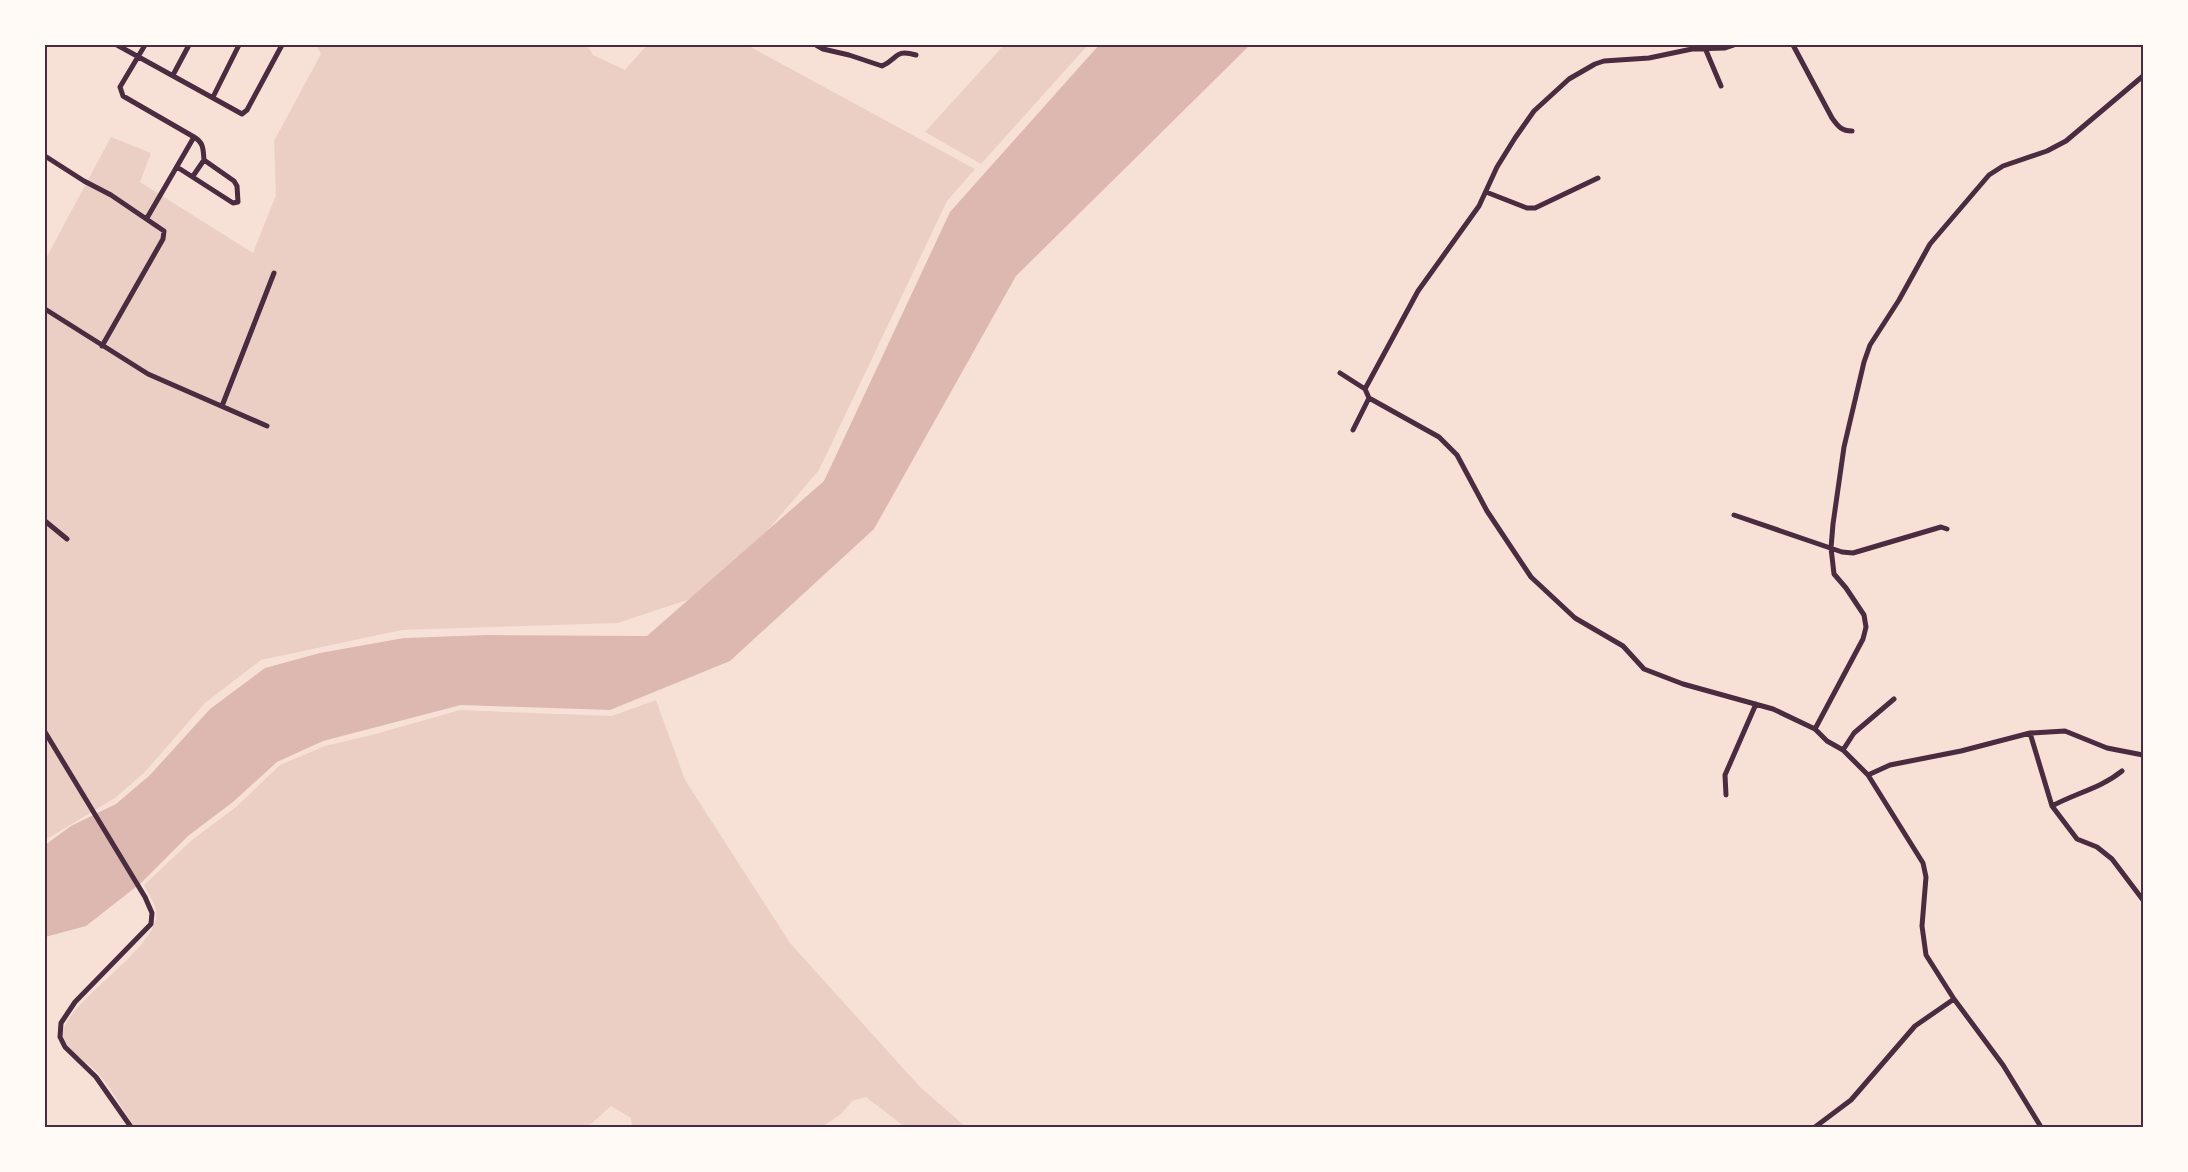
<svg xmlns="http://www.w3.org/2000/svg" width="2188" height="1172" font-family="Manrope,sans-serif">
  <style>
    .green { fill: #ebcfc5 }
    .water { fill: #dcb8b0 }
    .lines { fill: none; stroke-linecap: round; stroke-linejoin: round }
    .minor { stroke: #4a2c40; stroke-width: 5 }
    .neatline { fill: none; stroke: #4a2c40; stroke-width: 2 }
  </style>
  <rect width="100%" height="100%" fill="#f7e1d7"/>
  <path class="green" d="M316,45H587L593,55L625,70L647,45H747L975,169L947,201L819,470L717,590L618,623L402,630L261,660L205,703L145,772L115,798L45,840V260L111,137L151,153L140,182L253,253L276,195L274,141L321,54Z
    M1004,45H1088L981,164L925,132Z
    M656,700L685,780L790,943L920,1087L966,1127H905L866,1097L852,1101L841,1114L822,1127H632L631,1118L611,1106L591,1124L581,1127H134C122,1109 110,1085 95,1070C86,1062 66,1050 63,1037C58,1005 163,948 156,910C154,902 148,893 144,885L192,840L236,807L280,765L325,746L372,735L460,710L612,716Z"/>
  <path class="water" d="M1099,45H1250L1016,276L874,529L730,661L610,710L461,705L323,741L277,762L233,802L188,836L141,883L86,926L45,937V845L71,826L116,804L150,775L210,709L265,668L320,653L404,638L487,635L647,636L824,481L950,212Z"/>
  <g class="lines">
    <path class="minor" d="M117,45L242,114L247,110L282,45
      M145,45L120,87L123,96L194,137L147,218
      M816,45L823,49L849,55L882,66C899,58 894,49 916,55
      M1734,45L1725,48L1692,49L1649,58L1604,61L1595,64L1569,79L1534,111L1515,138L1497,167L1479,206L1418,291L1365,389L1369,398L1439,437L1457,455L1487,511L1531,577L1575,618L1623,646L1644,669L1683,684L1773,709L1815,729L1827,741L1843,750L1868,775L1923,863L1926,877L1922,926L1926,955L1954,999L2003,1065L2041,1127
      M1793,45L1832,118C1838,126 1841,131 1852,131
      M1705,48L1721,86
      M173,75L189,45
      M213,97L239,45
      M45,156L84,181L111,195L164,231L163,239L102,346
      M177,167L233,203L238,202L237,186L234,181L204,160C203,149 204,143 194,137
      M193,176L204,160
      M1486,192L1527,208H1535L1598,178
      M45,309L148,374L267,426
      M1340,373L1365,389
      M222,406L274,273
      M1353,430L1369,398
      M1734,515L1842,552L1853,553L1941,527L1947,529
      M45,521L67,539
      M1815,729L1863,639L1866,627L1864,615L1846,588L1834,574L1831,548L1833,524L1844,447L1864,362L1870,345L1899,300L1930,244L1989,175L2003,166L2047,151L2066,141L2143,76
      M45,732L145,897L152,913L151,924L75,1002L61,1023L60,1037L65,1047L96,1077L131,1127
      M2030,733L2052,806L2077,839L2097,847L2112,859L2143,900
      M1843,750L1854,733L1894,699
      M1868,775L1890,765L1961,751L2030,733L2065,731L2107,748L2143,755
      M1726,795L1725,775L1756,704
      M2052,806C2076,793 2101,788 2122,771
      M1815,1127L1851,1100L1915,1026L1954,999"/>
  </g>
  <rect width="2188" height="1172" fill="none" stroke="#fffaf5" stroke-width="93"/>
  <rect x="46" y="46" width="2096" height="1080" class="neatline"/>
</svg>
